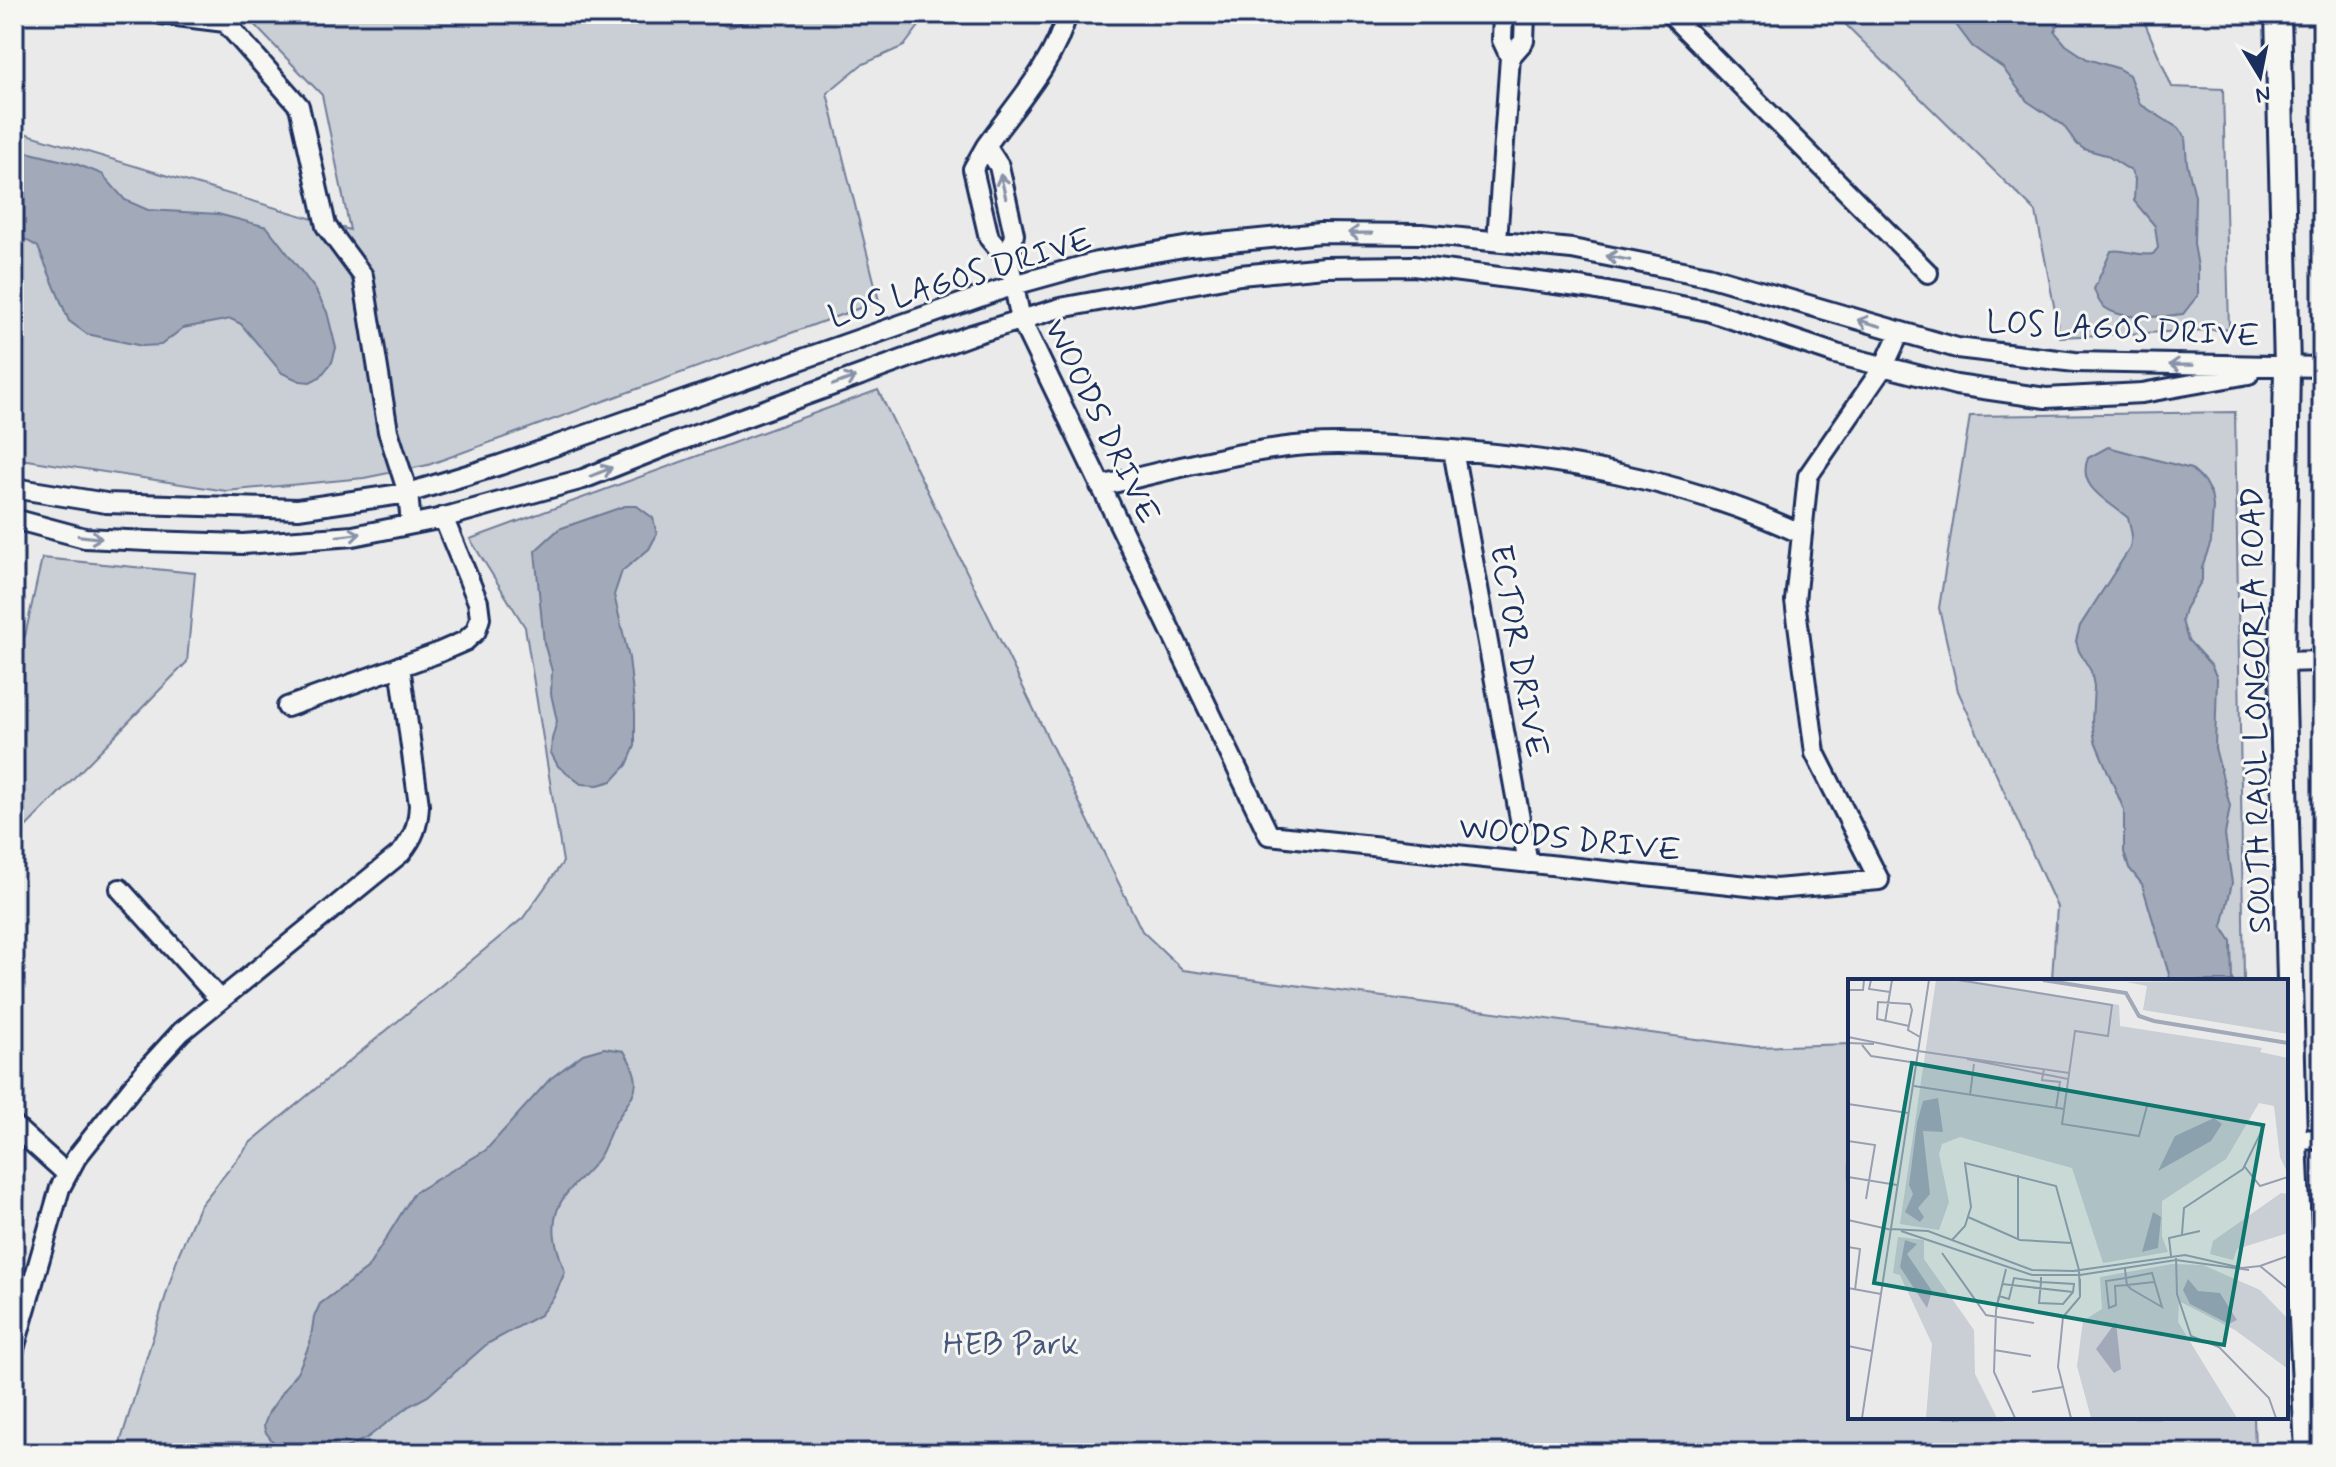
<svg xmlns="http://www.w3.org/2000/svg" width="2336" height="1467" font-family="Mynerve,sans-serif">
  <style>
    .green { fill: #caced5; stroke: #727e9a; stroke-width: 2 }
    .water { fill: #a2aaba; stroke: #6c7995; stroke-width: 2 }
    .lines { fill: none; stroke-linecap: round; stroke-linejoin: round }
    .minor-casing { stroke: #1b2f5e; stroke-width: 24 }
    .secondary-casing { stroke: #1b2f5e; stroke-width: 30 }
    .minor { stroke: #f6f6f2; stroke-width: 18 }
    .secondary { stroke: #f6f6f2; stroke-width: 24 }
    .oneway { stroke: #8892a8 }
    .labels { text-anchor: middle; stroke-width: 6; stroke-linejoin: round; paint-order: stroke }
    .street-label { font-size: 32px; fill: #1b2f5e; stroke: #f6f6f2 }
    .park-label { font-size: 32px; fill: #47577c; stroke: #f6f6f2 }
    .inset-river { fill: none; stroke: #a2aaba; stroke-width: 4 }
    .inset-road { fill: none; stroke: #979fb1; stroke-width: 2 }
    .view { fill: #0f766e; fill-opacity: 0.15; stroke: #0f766e; stroke-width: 4 }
    .inset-edge { fill: none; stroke: #1b2f5e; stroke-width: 4 }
  </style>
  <rect width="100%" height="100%" fill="#e9eae9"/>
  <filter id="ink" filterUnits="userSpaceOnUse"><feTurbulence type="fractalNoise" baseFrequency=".0125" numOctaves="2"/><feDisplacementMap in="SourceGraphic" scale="16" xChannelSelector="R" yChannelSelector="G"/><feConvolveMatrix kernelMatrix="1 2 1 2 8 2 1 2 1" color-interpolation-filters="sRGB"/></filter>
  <g filter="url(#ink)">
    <path class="green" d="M244,14H928L904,46L861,65L827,93L879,301L428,465L364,478L226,491L14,458V130L350,230L322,95Z
      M1835,14H2141L2172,87L2223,89L2229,329L2060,337L2036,212Z
      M878,390L1142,931L1183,970L1755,1047L1850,1044V1417H2254L2255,1453H117L179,1253L199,1207L251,1142L523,918L563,862L525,627L470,539Z
      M2235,412L2244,981H2049L2052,978L2057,907L1958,691L1939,608L1970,416Z
      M42,558L195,573L187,662L14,839V642L25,636Z"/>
    <path class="water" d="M710,14H748C736,32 724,30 710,14Z
      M1948,14H2056L2058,20L2055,32L2066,45L2087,59L2117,68L2129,75L2140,104L2178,128L2185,137L2187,163L2195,196L2194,244L2198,267V295L2183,314C2162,317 2120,321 2103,306C2098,302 2096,294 2094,289L2111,251C2124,248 2136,257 2153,254L2158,248L2155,226L2134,201L2135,179L2131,171L2106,155L2084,149L2077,144L2063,125L2027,101L2003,68L1972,46Z
      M14,149L76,164L102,174L125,200L148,210L218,214L267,227L315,289L327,312L336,348L332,362L320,377L310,382L300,381L282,373L241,324L231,319L183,328L161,345L142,346L87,334L69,321L38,247L14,233Z
      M2108,447L2191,469L2204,481L2211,494L2213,506L2211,542L2202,567V580L2185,609L2182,621L2188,640L2211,665L2217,678L2215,748L2230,806L2225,835L2232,883L2222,927L2231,941L2232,981H2171L2142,884L2129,868L2124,852V810L2095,741L2092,722L2094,686L2091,671L2079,651L2076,641L2080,626L2130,548L2132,535L2128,518C2109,501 2076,488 2088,458Z
      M625,506H637L653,518L657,534L649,549L622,571L614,595L629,658L635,712V746L627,765L612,781L598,785L581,784L558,766L551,753L552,739L557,721L551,694L552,671L544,643L535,551L559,529Z
      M604,1048L624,1051C646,1088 634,1091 615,1123C608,1134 606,1147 599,1157C587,1176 564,1189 557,1211C550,1233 558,1252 565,1272L554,1297L540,1315L487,1344L428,1396L409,1406L367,1438L336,1453H287L276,1446L265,1431L264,1425L269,1412L299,1369L310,1343L314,1317L320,1304L367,1269L414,1193L486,1150L550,1079L583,1054Z"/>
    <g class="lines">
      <defs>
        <path id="minor" d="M161,14L225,22L299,106L326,226L363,276L388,431L408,493L411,524
          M1670,14L1928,273
          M1510,57L1524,41L1525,14
          M986,146C1015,105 1054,64 1067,14
          M1497,241L1510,57L1502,40L1503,14
          M1009,262L989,238L973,169L986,146L999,166L1014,234L1009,262L1021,320L1269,835L1776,889L1879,880L1815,753L1795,601L1808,476L1884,366L1900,332
          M1453,450L1528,863
          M1100,486C1159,473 1219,456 1279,448C1327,441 1376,445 1425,448C1554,456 1683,479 1802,534
          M14,488L106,503L298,509L408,493L500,465L1014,285L1097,262L1190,246L1320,233L1421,234L1572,249L1708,276L1957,348L2075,362L2322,367
          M14,519L85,538L147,541L243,544L353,536L438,519L583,479L679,441L971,335L1060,308L1240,275L1325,267L1413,266L1586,288L1708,311L1836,354L1956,385L2046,398L2142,393L2249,374
          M2282,662L2322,661
          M287,707L435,654L465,641L476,631L480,618L478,602L443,517
          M120,889L220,1000
          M14,1126L66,1173
          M2294,1140L2322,1139
          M14,1349L60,1188L76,1158L146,1070L181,1032L401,853C414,837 418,826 419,805L400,666"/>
        <path id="secondary" d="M2278,14L2287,367L2282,662L2294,1140L2308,1453"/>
      </defs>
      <use href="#minor" class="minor-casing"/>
      <use href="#secondary" class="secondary-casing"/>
      <use href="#minor" class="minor"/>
      <use href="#secondary" class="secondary"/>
    </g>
    <defs><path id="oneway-shaft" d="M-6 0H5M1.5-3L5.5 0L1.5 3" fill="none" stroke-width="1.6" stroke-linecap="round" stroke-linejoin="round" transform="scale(2)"/></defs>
    <g class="oneway">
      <use href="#oneway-shaft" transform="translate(1003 186) rotate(-103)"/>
      <use href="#oneway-shaft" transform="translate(1360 233) rotate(-179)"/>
      <use href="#oneway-shaft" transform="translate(1618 258) rotate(-169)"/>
      <use href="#oneway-shaft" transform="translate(1869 323) rotate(-164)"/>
      <use href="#oneway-shaft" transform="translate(2181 365) rotate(-179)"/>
      <use href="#oneway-shaft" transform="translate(844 381) rotate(-20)"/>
      <use href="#oneway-shaft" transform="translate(601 472) rotate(-22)"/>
      <use href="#oneway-shaft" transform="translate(349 535) rotate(-7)"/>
      <use href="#oneway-shaft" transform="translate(90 537) rotate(7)"/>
    </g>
  </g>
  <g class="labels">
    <g class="street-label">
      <text transform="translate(960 277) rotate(-17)" y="11">LOS LAGOS DRIVE</text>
      <text transform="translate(2123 328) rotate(3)" y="11">LOS LAGOS DRIVE</text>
      <text transform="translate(1103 421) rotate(64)" y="11">WOODS DRIVE</text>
      <text transform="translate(1520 651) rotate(80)" y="11">ECTOR DRIVE</text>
      <text transform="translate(2255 710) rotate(-91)" y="11">SOUTH RAUL LONGORIA ROAD</text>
      <text transform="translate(1570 838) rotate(6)" y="11">WOODS DRIVE</text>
    </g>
    <g class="park-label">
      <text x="1011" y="1354">HEB Park</text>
    </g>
  </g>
  <g transform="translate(1848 979)">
    <rect width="440" height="440" fill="#e9eae9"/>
    <path d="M88,1H119L271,26L272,47L414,69L412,73L440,79V195L432,178L426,127L411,124L378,180L314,222V258L320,273L255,284L224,189L112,158L94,165L91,175L101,223L91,251L52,245ZM440,1V55L295,31L299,7L278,3ZM433,214L440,215V254L389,270L385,281L362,275L365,262ZM50,258L76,261V280L126,351L127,395L149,439H78L84,365L52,296L45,294ZM324,285L355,286L412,311L440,340V390L387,351L331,322L330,343L389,439H243L229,387L235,342L254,330L252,298Z" fill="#caced5"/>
    <path d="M90,119L95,153L75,152L82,215L70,229L76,238L72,243L57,233L65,215L61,206L69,144L75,122ZM366,139L374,145L363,162L310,192L327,157ZM305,233L313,238L310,269L294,273ZM57,261L69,265L59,275L84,312L79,329L52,288ZM340,300L350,312L372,314L389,341L381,345L342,325L335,311ZM268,343L273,390L266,394L248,370Z" fill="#a2aaba"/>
    <path class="inset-river" d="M195,1L278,14L291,37L306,42L440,64"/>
    <path class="inset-road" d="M23,1L21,10L42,13M110,1L264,26L260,57L227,52L214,145L291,157L299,127M0,11H15L16,1M37,43L44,1M61,47L29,40L30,23L62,25L64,31L60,51L72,58M0,58L70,72M0,64L26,65M14,66L23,77L69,84M70,72L221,94M119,80L220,100M196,90L194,101L212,103L208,129M66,107L216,130M122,116L126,85M0,125L60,134M0,162L27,166L18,220M397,188L412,207L440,198M170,196V260M0,198L49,206M120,238L172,261L224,264M0,241L44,251M43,250L80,252L184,291L225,292L337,276L394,289L412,287L440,310M53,252L184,296H232L328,281L401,291M334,255L336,229L395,190L417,145M104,261L117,247L123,228L117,184L208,207L231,291L232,318V300M0,268L12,270L7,311M94,274L138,336L186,344M323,277L321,259L352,252M328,279L329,315L343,357L371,368L421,419L428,439M412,287L440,277M277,290L278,299L279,306L283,310L314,328L304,294L278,299L258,302L261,329L268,326L267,307L279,306L306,303M154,305L225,313M0,309L33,315M151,317L161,320L166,299L193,303L226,305L225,313L215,325L191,324L193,303V298M151,317L148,331L158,290M148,331L146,393L167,439M0,367L24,372M146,371L183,377M184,413L215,408M14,439L81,1M223,439L210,388L215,338L232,318"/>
    <path class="view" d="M64,84L415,146L376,366L26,304Z"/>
    <rect width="440" height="440" class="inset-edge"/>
  </g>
  <rect width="2336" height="1467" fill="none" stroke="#f6f6f2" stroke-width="48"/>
  <rect x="24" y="24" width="2288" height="1419" fill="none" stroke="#1b2f5e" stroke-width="3" filter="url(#ink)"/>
  <g transform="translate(2260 76) rotate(170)" stroke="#f6f6f2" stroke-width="6" paint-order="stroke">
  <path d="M0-6L14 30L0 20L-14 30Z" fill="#1b2f5e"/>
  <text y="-12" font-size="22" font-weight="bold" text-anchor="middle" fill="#1b2f5e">N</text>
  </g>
</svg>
